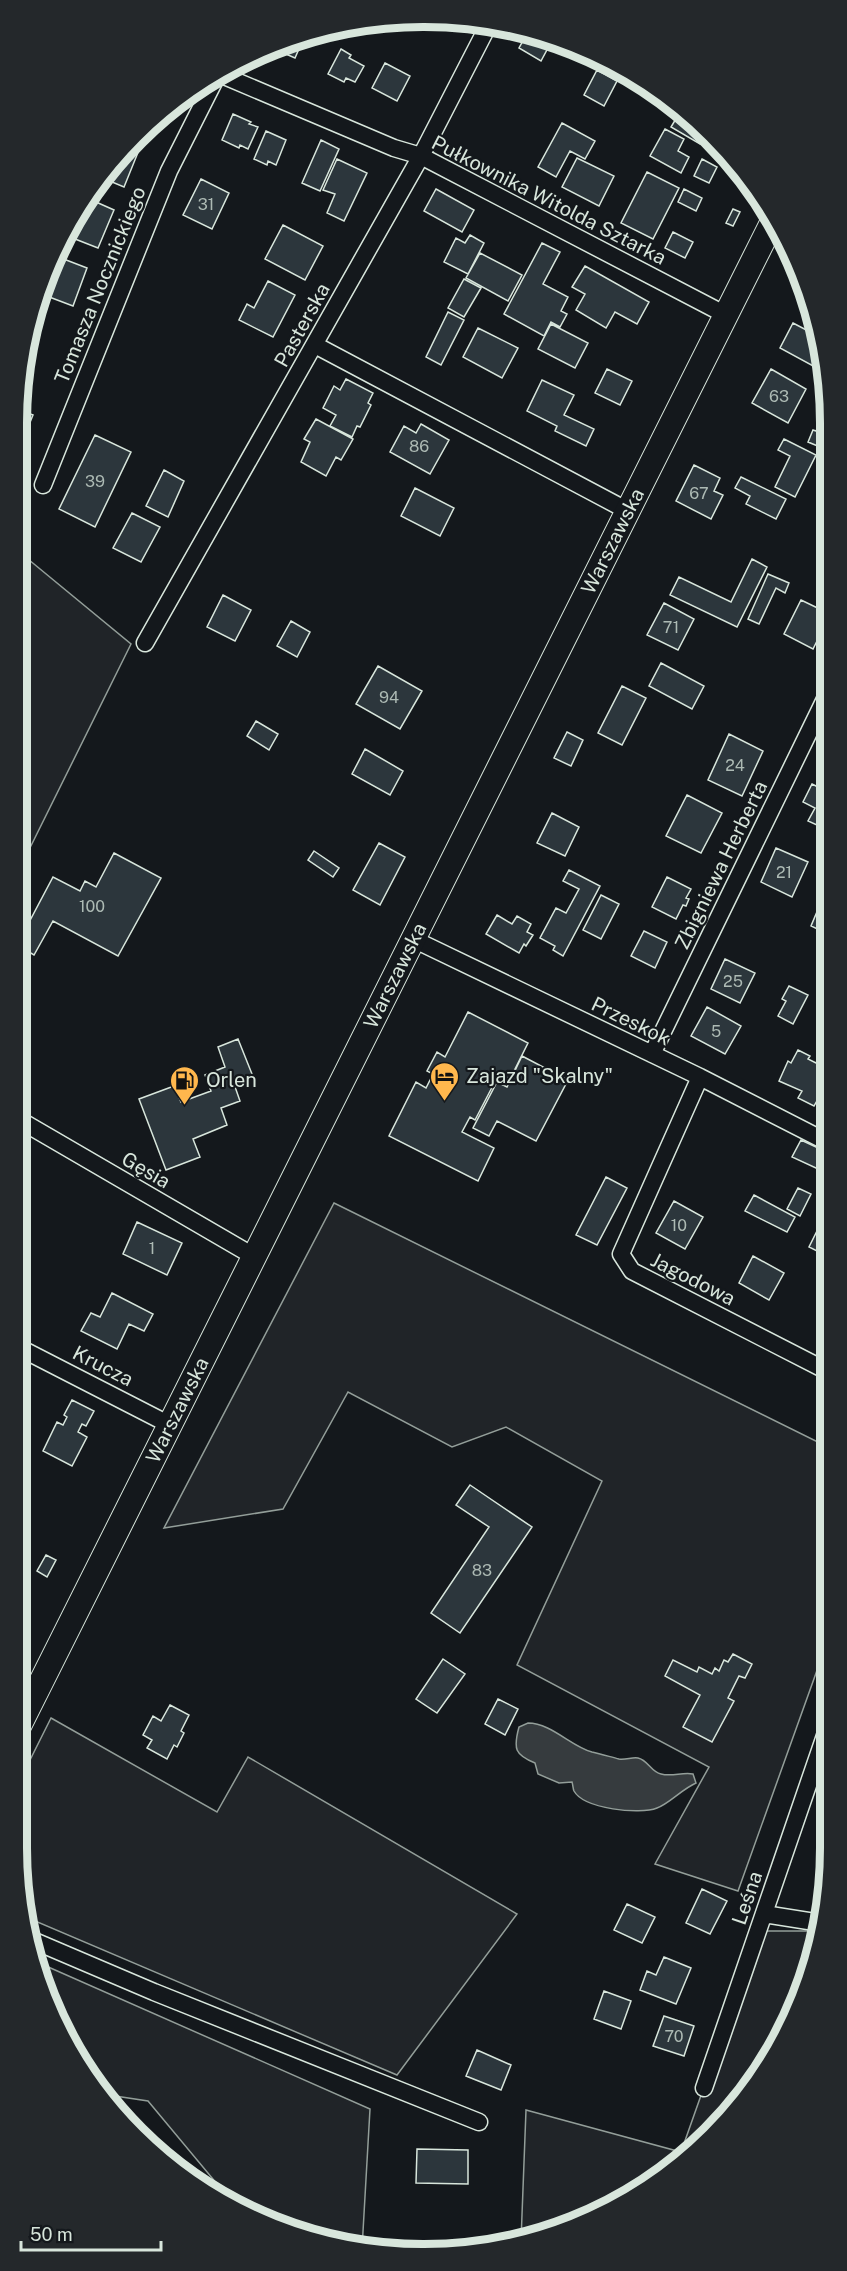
<svg xmlns="http://www.w3.org/2000/svg" width="847" height="2271" font-family="'Public Sans',sans-serif">
  <style>
    .green { fill: #202428; stroke: #939e99; stroke-width: 1.5 }
    .water { fill: #363b3e; stroke: #939e99; stroke-width: 1.5 }
    .building { fill: #2c363c; stroke: #d8e6dc; stroke-width: 1.5 }
    .lines { fill: none; stroke-linecap: round; stroke-linejoin: round }
    .street-casing { stroke: #d8e6dc; stroke-width: 19 }
    .secondary-casing { stroke: #d8e6dc; stroke-width: 26 }
    .street { stroke: #14181c; stroke-width: 16 }
    .secondary { stroke: #14181c; stroke-width: 24 }
    .labels { text-anchor: middle; stroke-width: 4.5; stroke-linejoin: round; paint-order: stroke }
    .number-label { font-size: 16px; fill: #adbab4 }
    .street-label { font-size: 20px; fill: #d8e6dc; stroke: #14181c }
    .poi-label { font-size: 20px; fill: #d8e6dc; stroke: #14181c; text-anchor: start }
    .rim { fill: none; stroke: #d8e6dc; stroke-width: 8 }
  </style>
  <rect width="100%" height="100%" fill="#14181c"/>
  <path class="green" d="M17,550L131,644L17,874Z
    M334,1203L830,1448V1634L738,1891L655,1864L709,1767L517,1665L602,1481L506,1427L452,1447L348,1392L283,1509L164,1528Z
    M51,1718L217,1812L248,1757L517,1914L397,2075L28,1918L17,1847V1786Z
    M759,1931H820L817,1953L788,2028L747,2095L649,2186L580,2223L521,2241L526,2110L681,2152Z
    M46,1966L370,2109L362,2249L293,2233L237,2208L148,2101L102,2094L71,2051L38,1979Z"/>
  <path class="water" d="M528,1723C551,1723 572,1747 592,1752C601,1754 611,1757 619,1759C626,1760 632,1757 638,1758C648,1760 651,1772 661,1774C672,1777 682,1772 693,1774L696,1783C682,1789 669,1804 657,1808C640,1815 584,1809 574,1791C573,1789 573,1785 572,1782L559,1783L538,1774L535,1763C515,1755 513,1749 519,1727Z"/>
  <path class="building" d="M529,30L555,42L550,50L548,48L541,61L519,48Z
    M305,35L295,58L279,51L280,47L276,46Z
    M341,49L351,55L349,58L364,66L355,82L346,78L344,82L328,74Z
    M385,63L410,76L397,101L372,88Z
    M597,70L617,81L604,106L584,95Z
    M680,112L705,134L700,144L671,127Z
    M233,114L251,122L249,124L258,127L248,149L240,145L239,148L222,140Z
    M562,123L595,141L585,159L570,151L556,177L538,167Z
    M665,129L684,139L678,151L689,157L681,173L650,156Z
    M266,131L286,140L276,165L268,161L267,165L254,159Z
    M321,140L339,149L320,191L302,183Z
    M133,142L141,145L124,187L100,177Z
    M577,158L614,176L599,206L562,187Z
    M337,159L367,173L344,221L327,213L335,194L323,190Z
    M702,159L717,167L709,183L694,176Z
    M647,172L679,188L653,239L621,223Z
    M201,179L229,193L212,229L183,215Z
    M436,189L474,210L462,232L424,211Z
    M684,189L702,198L696,211L678,202Z
    M87,198L114,210L98,248L70,237Z
    M733,209L740,212L733,226L726,223Z
    M283,225L323,246L305,280L265,259Z
    M673,232L693,242L685,258L665,248Z
    M470,235L484,243L468,274L444,262L456,238L465,243Z
    M542,243L560,252L543,284L568,297L561,311L567,314L560,327L551,322L544,336L504,314Z
    M480,253L522,275L508,301L466,278Z
    M61,258L87,268L73,306L44,295L54,266L57,267Z
    M585,266L649,302L637,324L615,312L606,328L576,310L585,294L572,287Z
    M464,279L481,288L464,317L448,308Z
    M268,281L295,295L273,337L239,320L247,304L254,308Z
    M448,312L464,320L441,365L426,357Z
    M793,323L816,335L822,353L815,367L780,348Z
    M551,324L588,343L575,368L538,349Z
    M478,328L518,348L502,378L463,357Z
    M607,369L632,381L620,405L595,393Z
    M771,369L806,389L788,423L752,403Z
    M346,379L373,393L368,403L371,405L360,427L357,426L352,437L330,426L336,415L323,408L334,386L340,390Z
    M542,380L574,395L564,415L594,429L586,446L555,431L557,426L527,411Z
    M19,405L24,407L22,411L33,415L20,447L16,445Z
    M825,412L827,413V444L825,449L808,442L813,430L816,431Z
    M316,419L353,439L341,460L336,457L326,476L301,462L310,442L304,439Z
    M421,424L449,440L430,474L390,452L404,426L416,433Z
    M95,435L131,452L95,527L59,509Z
    M784,439L816,455L795,497L775,487L790,456L778,450Z
    M694,465L720,478L714,491L723,495L711,519L676,501Z
    M164,470L184,481L168,517L146,506Z
    M741,477L786,499L776,519L746,504L750,496L735,488Z
    M415,488L454,508L440,536L401,516Z
    M132,513L160,527L141,562L113,548Z
    M752,559L767,567L737,627L670,595L679,577L731,602Z
    M768,574L789,583L785,593L776,588L759,624L748,619Z
    M223,595L251,610L235,641L207,627Z
    M801,600L828,613V619L813,649L784,634Z
    M664,603L694,619L678,650L647,635Z
    M291,621L310,632L297,657L277,646Z
    M661,663L704,686L692,709L649,686Z
    M378,666L422,691L400,729L356,704Z
    M622,686L646,698L622,745L598,733Z
    M256,721L278,734L269,750L247,736Z
    M567,732L583,740L571,766L554,758Z
    M729,734L763,751L742,796L708,780Z
    M365,749L403,771L390,795L352,774Z
    M812,784L826,791L828,789V830L808,821L815,808L803,802Z
    M687,795L722,813L701,853L666,836Z
    M552,813L579,827L565,856L537,843Z
    M379,843L405,857L380,905L353,890Z
    M776,848L808,862L792,897L761,882Z
    M314,851L339,868L333,877L308,860Z
    M114,853L161,878L118,956L53,921L34,955L17,945L53,877L80,891L85,881L96,887Z
    M569,870L600,886L563,956L553,950L555,946L540,938L556,908L566,913L579,889L563,881Z
    M667,877L691,889L686,898L689,899L686,906L683,905L676,919L652,907Z
    M601,895L619,904L601,939L583,930Z
    M828,898V934L811,926L819,907L823,909Z
    M497,915L512,924L517,916L531,924L527,932L533,935L526,946L524,944L519,953L486,934Z
    M644,931L667,942L655,968L631,956Z
    M725,959L755,973L740,1003L711,989Z
    M789,986L808,995L793,1024L778,1016L786,1001L782,999Z
    M828,988V1009L820,1005Z
    M707,1007L741,1026L725,1054L691,1036Z
    M468,1012L528,1043L510,1079L499,1074L475,1120L470,1117L462,1132L494,1148L478,1181L389,1136L416,1082L426,1088L433,1074L427,1071L437,1052L445,1057Z
    M238,1039L252,1074L233,1081L240,1101L221,1108L227,1125L193,1139L200,1157L166,1170L139,1099L174,1086L181,1102L211,1091L205,1075L225,1067L218,1047Z
    M798,1050L810,1056L808,1059L816,1063L818,1060L829,1065V1077L827,1081L823,1079L819,1088L823,1090L814,1106L798,1098L802,1091L779,1081L788,1061L791,1063Z
    M522,1056L568,1080L536,1141L497,1121L489,1136L473,1128L497,1082L507,1087Z
    M801,1140L829,1153V1174L792,1157Z
    M606,1177L627,1188L597,1245L576,1235Z
    M798,1188L811,1194L800,1216L787,1209Z
    M754,1195L795,1217L787,1232L745,1211Z
    M674,1201L703,1217L685,1249L656,1233Z
    M137,1222L182,1243L167,1275L123,1254Z
    M821,1223L829,1227V1257L809,1247Z
    M753,1256L784,1273L769,1300L739,1283Z
    M112,1293L153,1314L144,1331L129,1324L117,1349L81,1331L91,1313L100,1317Z
    M72,1400L94,1411L86,1426L82,1424L78,1432L87,1437L72,1466L43,1451L57,1422L63,1425L67,1417L64,1415Z
    M470,1485L532,1527L460,1633L431,1613L489,1527L456,1505Z
    M46,1555L56,1560L47,1577L37,1571Z
    M733,1654L752,1664L745,1678L739,1676L728,1698L734,1701L712,1742L683,1727L700,1695L665,1676L673,1660L697,1672L699,1667L712,1674L715,1668L719,1671L724,1660L728,1662Z
    M443,1659L465,1674L437,1713L416,1699Z
    M498,1699L518,1709L505,1735L485,1724Z
    M170,1705L189,1715L181,1731L184,1733L177,1747L174,1745L167,1759L147,1748L152,1740L143,1735L153,1716L161,1721Z
    M828,1829H830V1848L827,1877H825V1867H818V1858H823L824,1844H827Z
    M702,1889L727,1901L710,1934L686,1923Z
    M627,1904L655,1917L642,1943L614,1930Z
    M664,1957L691,1968L676,2004L640,1990L647,1971L656,1975Z
    M604,1991L631,2001L621,2029L594,2019Z
    M664,2016L694,2026L684,2056L653,2046Z
    M477,2050L511,2065L501,2090L466,2076Z
    M417,2149L468,2150V2184L416,2183Z"/>
  <g class="lines">
    <defs>
      <path id="street" d="M217,73L394,148L421,156L726,315
        M315,345L628,511
        M43,485L169,171L219,72
        M145,643L421,156L489,24
        M413,939L700,1077L829,1143
        M652,1054L828,693
        M700,1077L621,1254L632,1271L829,1372
        M16,1118L255,1257
        M16,1346L170,1425
        M764,1914L821,1923
        M32,1940L154,1992L479,2122
        M704,2088L830,1721"/>
      <g id="secondary">
        <path id="s1" d="M16,1732L773,221"/>
      </g>
    </defs>
    <use href="#street" class="street-casing"/>
    <use href="#secondary" class="secondary-casing"/>
    <use href="#street" class="street"/>
    <use href="#secondary" class="secondary"/>
  </g>
  <defs>
    <symbol id="hotel-pin" viewBox="-11 -11 22 30"><path d="M0 17L-7.5 6A9.5 9.5 0 1 1 7.5 6Z" fill="#ffb74d" stroke="#14181c"/><path d="M-6-4.5h1.5V1H6V5H4.5V3h-9V5H-6ZM-4 0a1.8 1.8 0 1 1 3.6 0ZM.5 0V-2.5h3Q6-2.5 6 0Z" fill="#111"/></symbol>
    <symbol id="fuel-pin" viewBox="-11 -11 22 30"><path d="M0 17L-7.5 6A9.5 9.5 0 1 1 7.5 6Z" fill="#ffb74d" stroke="#14181c"/><path d="M-5.5-6h7V0h2V4h1.3V-2.5L3-4.5l.8-.8L6-3V5H2.5V1h-1V6h-7ZM-4.2-4.7v3.2H.2V-4.7Z" fill="#111"/></symbol>
  </defs>
  <g fill-rule="evenodd">
    <use href="#hotel-pin" x="428" y="1060" width="33" height="45"/>
    <use href="#fuel-pin" x="168" y="1064" width="33" height="45"/>
  </g>
  <g class="labels">
    <g class="number-label">
      <text x="206" y="210">31</text>
      <text x="779" y="402">63</text>
      <text x="419" y="452">86</text>
      <text x="95" y="487">39</text>
      <text x="699" y="499">67</text>
      <text x="671" y="633">71</text>
      <text x="389" y="703">94</text>
      <text x="735" y="771">24</text>
      <text x="784" y="878">21</text>
      <text x="92" y="912">100</text>
      <text x="733" y="987">25</text>
      <text x="716" y="1037">5</text>
      <text x="679" y="1231">10</text>
      <text x="152" y="1254">1</text>
      <text x="482" y="1576">83</text>
      <text x="674" y="2042">70</text>
    </g>
    <g class="street-label">
      <text transform="translate(549 200) rotate(27)" y="7">Pułkownika Witolda Sztarka</text>
      <text transform="translate(100 285) rotate(-68)" y="7">Tomasza Nocznickiego</text>
      <text transform="translate(302 325) rotate(-61)" y="7">Pasterska</text>
      <text dy="7" stroke="none"><textPath href="#s1" startOffset="1332">Warszawska</textPath></text>
      <text transform="translate(721 865) rotate(-64)" y="7">Zbigniewa Herberta</text>
      <text dy="7" stroke="none"><textPath href="#s1" startOffset="846">Warszawska</textPath></text>
      <text transform="translate(631 1021) rotate(26)" y="7">Przeskok</text>
      <text transform="translate(146 1170) rotate(30)" y="7">Gęsia</text>
      <text transform="translate(693 1279) rotate(27)" y="7">Jagodowa</text>
      <text transform="translate(103 1366) rotate(27)" y="7">Krucza</text>
      <text dy="7" stroke="none"><textPath href="#s1" startOffset="360">Warszawska</textPath></text>
      <text transform="translate(747 1898) rotate(-71)" y="7">Leśna</text>
    </g>
    <g class="poi-label">
      <text x="466" y="1083">Zajazd "Skalny"</text>
      <text x="206" y="1087">Orlen</text>
    </g>
  </g>
  <path d="M0 0H847V2271H0ZM423 27H424A396 396 0 0 1 820 423V1848A396 396 0 0 1 424 2244H423A396 396 0 0 1 27 1848V423A396 396 0 0 1 423 27Z" fill="#24282b" fill-rule="evenodd"/>
  <path class="rim" d="M423 27H424A396 396 0 0 1 820 423V1848A396 396 0 0 1 424 2244H423A396 396 0 0 1 27 1848V423A396 396 0 0 1 423 27Z"/>
  <path d="M21 2241v9h140v-9" fill="none" stroke="#d8e6dc" stroke-width="3"/>
  <text x="30" y="2241" font-size="18" fill="#d8e6dc" stroke="#14181c" stroke-width="4.5" paint-order="stroke">50 m</text>
</svg>
